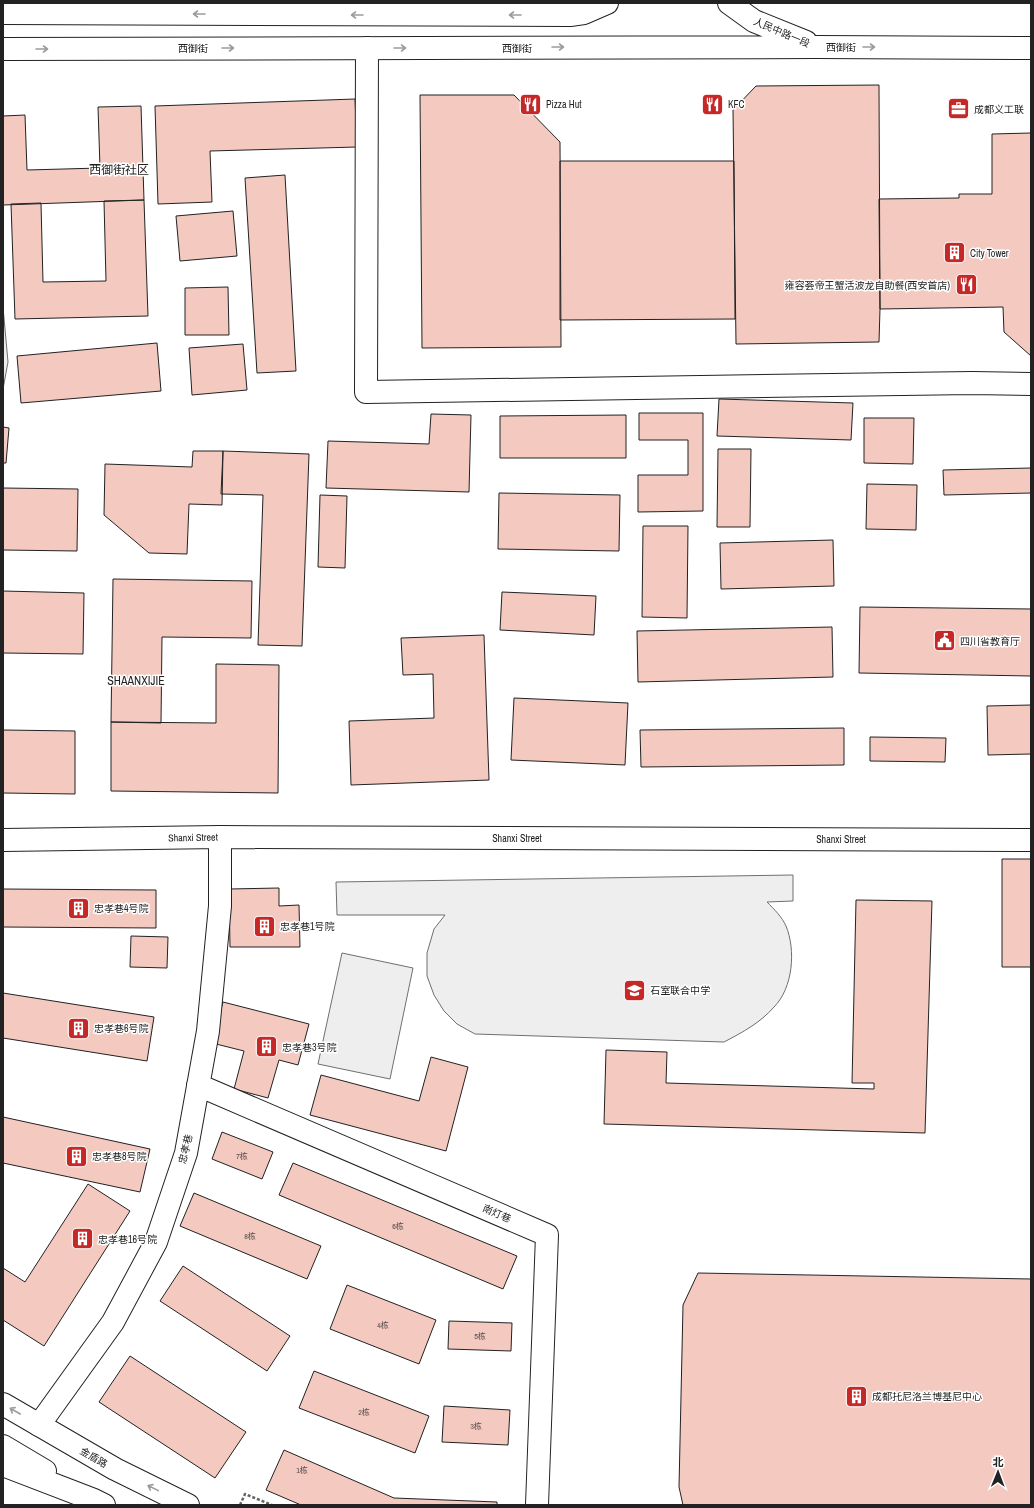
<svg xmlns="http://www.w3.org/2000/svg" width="1034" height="1508" font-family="'Archivo Narrow','Noto Sans SC',sans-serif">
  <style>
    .green { fill: #eee; stroke: #6f6f6f }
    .parking { fill: #ededed; stroke: #6f6f6f }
    .building { fill: #f3c9c0; stroke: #222 }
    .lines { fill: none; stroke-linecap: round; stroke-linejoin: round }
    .minor-casing { stroke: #222; stroke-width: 24 }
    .major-casing { stroke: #222; stroke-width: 24 }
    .path { stroke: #646464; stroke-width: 2.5; stroke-dasharray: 3 2; stroke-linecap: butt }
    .minor { stroke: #fff; stroke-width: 22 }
    .major { stroke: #fff; stroke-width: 22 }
    .oneway { stroke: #9c9c9c }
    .labels { text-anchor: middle; stroke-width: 3; stroke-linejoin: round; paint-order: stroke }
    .number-label { font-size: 8px; fill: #564c4a }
    .street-label { font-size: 10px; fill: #222; stroke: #fff }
    .poi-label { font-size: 10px; fill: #222; stroke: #fff; text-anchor: start }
    .quarter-label { font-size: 12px; fill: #222; stroke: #fff }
  </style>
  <rect width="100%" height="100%" fill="#fff"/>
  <path class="green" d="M793,875V901L767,902C774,909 782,917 786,926C796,950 793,988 774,1007C760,1023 743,1032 724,1042L475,1034L457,1024L444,1011L434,995L427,976V953L434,929L445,915H337L336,882Z
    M342,953L413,968L390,1079L318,1064Z"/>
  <path class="parking" d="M3,307L8,362L3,389Z"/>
  <path class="building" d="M879,85L880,309L879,342L736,344L733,110L756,86Z
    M420,95H514L560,142L561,347L422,348Z
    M355,99L357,147L210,151L212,202L158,204L155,106Z
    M141,106L144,200L3,205V116L25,115L27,170L100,168L98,107Z
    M1031,133V356L1004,332L1003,307L880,309L879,199L959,198V194H992V134Z
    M560,161H734L735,319L560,320Z
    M285,175L296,371L257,373L245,178Z
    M144,200L148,316L15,319L11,204L41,203L43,282L106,281L104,201Z
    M233,211L237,256L180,261L176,216Z
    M228,287L229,335H185V288Z
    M157,343L161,391L21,403L17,356Z
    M243,344L247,390L192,395L189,348Z
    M719,399L853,403L851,440L717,436Z
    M639,413H703V511L638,512V475H688V440H639Z
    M431,414L471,415L469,492L326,488L328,441L429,444Z
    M626,415V458H500V416Z
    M864,418H914L913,464L864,463Z
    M3,427L9,428L6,463H3Z
    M718,449H751L750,527H717Z
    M193,451H223L222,505L189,504L187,554L149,553L104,515L105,464L192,467Z
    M223,451L309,454L302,646L258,645L263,495L221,494Z
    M1031,468V493L944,495L943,470Z
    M867,484L917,485L916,530L866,529Z
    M3,488L78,489L77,551L3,550Z
    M499,493L620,495L619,551L498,549Z
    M320,495L347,496L345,568L318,567Z
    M643,526H688L687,618L642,617Z
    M833,540L834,586L721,589L720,543Z
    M113,579L252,581L251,638L162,637L161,723L111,722Z
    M3,591L84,593L83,654L3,653Z
    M502,592L596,596L594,635L500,630Z
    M860,607L1031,609V676L859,673Z
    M832,627L833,677L638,682L637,631Z
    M484,635L489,780L351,785L349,721L434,718L433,674L403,675L401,638Z
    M216,664L279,665L278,793L111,791V722L216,723Z
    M514,698L628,703L625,765L511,760Z
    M1031,705V754L988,755L987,706Z
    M844,728V765L641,767L640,730Z
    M3,730L75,731V794L3,793Z
    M870,737L946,738L945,762L870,761Z
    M1002,859H1031V967H1002Z
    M279,888V906L299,905L300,947H230L229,889Z
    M3,889L156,890V928L3,927Z
    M856,900L932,901L925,1133L604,1124L606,1050L667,1052L666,1083L874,1089V1083H852Z
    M131,936L168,937L167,968L130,967Z
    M3,993L154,1017L147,1061L3,1038Z
    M223,1002L309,1024L298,1065L279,1060L268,1098L234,1089L244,1051L212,1043Z
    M431,1057L468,1067L446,1151L310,1115L321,1075L419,1101Z
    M3,1117L150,1149L140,1192L3,1163Z
    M222,1132L273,1152L262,1179L212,1159Z
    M293,1163L517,1256L503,1289L279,1195Z
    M88,1184L130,1211L44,1346L3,1320V1268L25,1282Z
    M194,1193L321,1246L307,1279L180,1226Z
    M183,1266L290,1336L267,1371L160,1301Z
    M698,1273L1031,1279V1505H683L679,1487L683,1305Z
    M347,1285L436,1320L419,1364L330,1329Z
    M449,1321L512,1323L511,1351L448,1349Z
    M130,1356L246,1432L215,1478L99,1402Z
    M314,1371L429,1416L415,1453L299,1408Z
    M444,1406L510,1410L508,1445L442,1442Z
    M284,1450L394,1498L497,1502V1505H301L266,1490Z"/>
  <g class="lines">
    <defs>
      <path id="minor" d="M367,48L366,392L972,383L1031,384
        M3,840L220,837L1031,840
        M198,1085L547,1235L537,1505
        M39,1425L113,1322L156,1242L186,1153L208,1031L220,906V837"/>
      <path id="major" d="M729,3L754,21L806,42
        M3,13L570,15L584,13L607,3
        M3,49L816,47L1031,48
        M3,1404L115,1469L188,1505
        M3,1446L45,1471
        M3,1465L94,1500L104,1505"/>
    </defs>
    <use href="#minor" class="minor-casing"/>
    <use href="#major" class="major-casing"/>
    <path class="path" d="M240,1505L245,1494L272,1505"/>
    <use href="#minor" class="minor"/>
    <use href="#major" class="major"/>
  </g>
  <defs><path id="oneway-shaft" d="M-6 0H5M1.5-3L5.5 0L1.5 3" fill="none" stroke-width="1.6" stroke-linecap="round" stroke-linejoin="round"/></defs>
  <g class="oneway">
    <use href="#oneway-shaft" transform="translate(199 14) rotate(-180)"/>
    <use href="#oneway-shaft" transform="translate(357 15) rotate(-180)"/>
    <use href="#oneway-shaft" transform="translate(515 15) rotate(-180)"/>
    <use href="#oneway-shaft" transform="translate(558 47)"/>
    <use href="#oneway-shaft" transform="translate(869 47)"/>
    <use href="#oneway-shaft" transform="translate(228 48)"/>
    <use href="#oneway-shaft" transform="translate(400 48)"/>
    <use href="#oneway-shaft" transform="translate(42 49)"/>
    <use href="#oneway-shaft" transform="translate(15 1411) rotate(-150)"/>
    <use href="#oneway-shaft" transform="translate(153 1488) rotate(-154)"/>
  </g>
  <defs>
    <symbol id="restaurant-square" viewBox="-11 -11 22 22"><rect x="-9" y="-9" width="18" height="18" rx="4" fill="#c62828" stroke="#fff"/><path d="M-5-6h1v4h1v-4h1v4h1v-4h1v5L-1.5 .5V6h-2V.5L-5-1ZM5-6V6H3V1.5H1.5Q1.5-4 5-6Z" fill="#fff"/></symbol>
    <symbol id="office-square" viewBox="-11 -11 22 22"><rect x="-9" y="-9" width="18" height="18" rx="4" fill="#c62828" stroke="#fff"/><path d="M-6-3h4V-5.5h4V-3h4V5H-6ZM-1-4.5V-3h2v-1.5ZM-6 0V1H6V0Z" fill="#fff"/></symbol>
    <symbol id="building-square" viewBox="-11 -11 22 22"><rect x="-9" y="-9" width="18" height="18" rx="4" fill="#c62828" stroke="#fff"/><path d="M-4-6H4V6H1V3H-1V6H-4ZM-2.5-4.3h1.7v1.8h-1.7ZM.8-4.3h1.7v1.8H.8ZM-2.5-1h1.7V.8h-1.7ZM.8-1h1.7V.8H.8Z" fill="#fff"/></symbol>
    <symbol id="civic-square" viewBox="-11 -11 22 22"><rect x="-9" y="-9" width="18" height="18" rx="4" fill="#c62828" stroke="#fff"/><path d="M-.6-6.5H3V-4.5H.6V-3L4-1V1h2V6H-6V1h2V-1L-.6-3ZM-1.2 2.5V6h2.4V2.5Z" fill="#fff"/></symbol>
    <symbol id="school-square" viewBox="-11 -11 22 22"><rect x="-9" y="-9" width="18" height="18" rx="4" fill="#c62828" stroke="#fff"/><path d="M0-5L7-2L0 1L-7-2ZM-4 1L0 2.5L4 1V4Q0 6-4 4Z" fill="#fff"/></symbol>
  </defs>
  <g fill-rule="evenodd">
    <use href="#restaurant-square" x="518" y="92" width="25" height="25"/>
    <use href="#restaurant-square" x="700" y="92" width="25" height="25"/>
    <use href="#office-square" x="946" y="96" width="25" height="25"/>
    <use href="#building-square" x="942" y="240" width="25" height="25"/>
    <use href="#restaurant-square" x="954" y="272" width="25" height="25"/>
    <use href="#civic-square" x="932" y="628" width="25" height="25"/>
    <use href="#building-square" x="66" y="896" width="25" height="25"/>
    <use href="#building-square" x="252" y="914" width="25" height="25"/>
    <use href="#school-square" x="622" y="978" width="25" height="25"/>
    <use href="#building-square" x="66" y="1016" width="25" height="25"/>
    <use href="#building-square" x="254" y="1034" width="25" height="25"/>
    <use href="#building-square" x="64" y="1144" width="25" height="25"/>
    <use href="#building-square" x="70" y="1226" width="25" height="25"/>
    <use href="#building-square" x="844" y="1384" width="25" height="25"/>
  </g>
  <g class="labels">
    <g class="number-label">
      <text x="242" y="1159">7栋</text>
      <text x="398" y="1229">6栋</text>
      <text x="250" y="1239">8栋</text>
      <text x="383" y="1328">4栋</text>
      <text x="480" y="1339">5栋</text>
      <text x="364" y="1415">2栋</text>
      <text x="476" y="1429">3栋</text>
      <text x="302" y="1473">1栋</text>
    </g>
    <g class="street-label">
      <text transform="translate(782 32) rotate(23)" y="4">人民中路一段</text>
      <text x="841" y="51">西御街</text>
      <text x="193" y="52">西御街</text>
      <text x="517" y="52">西御街</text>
      <text transform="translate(193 837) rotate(-1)" y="4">Shanxi Street</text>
      <text x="517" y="842">Shanxi Street</text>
      <text x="841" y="843">Shanxi Street</text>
      <text transform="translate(185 1149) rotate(-76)" y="4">忠孝巷</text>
      <text transform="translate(497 1213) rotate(23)" y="4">南灯巷</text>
      <text transform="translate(94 1457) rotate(30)" y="4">金盾路</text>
    </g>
    <g class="poi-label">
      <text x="546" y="108">Pizza Hut</text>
      <text x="728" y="108">KFC</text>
      <text x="974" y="113">成都义工联</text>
      <text x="970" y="257">City Tower</text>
      <text x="950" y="289" text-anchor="end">雍容荟帝王蟹活波龙自助餐(西安首店)</text>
      <text x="960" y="645">四川省教育厅</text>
      <text x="94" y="912">忠孝巷4号院</text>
      <text x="280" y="930">忠孝巷1号院</text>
      <text x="650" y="994">石室联合中学</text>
      <text x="94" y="1032">忠孝巷6号院</text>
      <text x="282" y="1051">忠孝巷3号院</text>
      <text x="92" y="1160">忠孝巷8号院</text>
      <text x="98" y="1243">忠孝巷16号院</text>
      <text x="872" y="1400">成都托尼洛兰博基尼中心</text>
    </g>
    <g class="quarter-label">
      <text x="119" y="174">西御街社区</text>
      <text x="136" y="685">SHAANXIJIE</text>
    </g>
  </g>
  <rect width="1034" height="1508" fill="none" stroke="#222222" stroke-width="8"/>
  <g transform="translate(998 1472) rotate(1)" stroke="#ffffff" stroke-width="3" paint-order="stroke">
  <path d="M0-3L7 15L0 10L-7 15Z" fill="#222222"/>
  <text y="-6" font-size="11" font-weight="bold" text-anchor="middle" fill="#222222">北</text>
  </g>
</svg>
